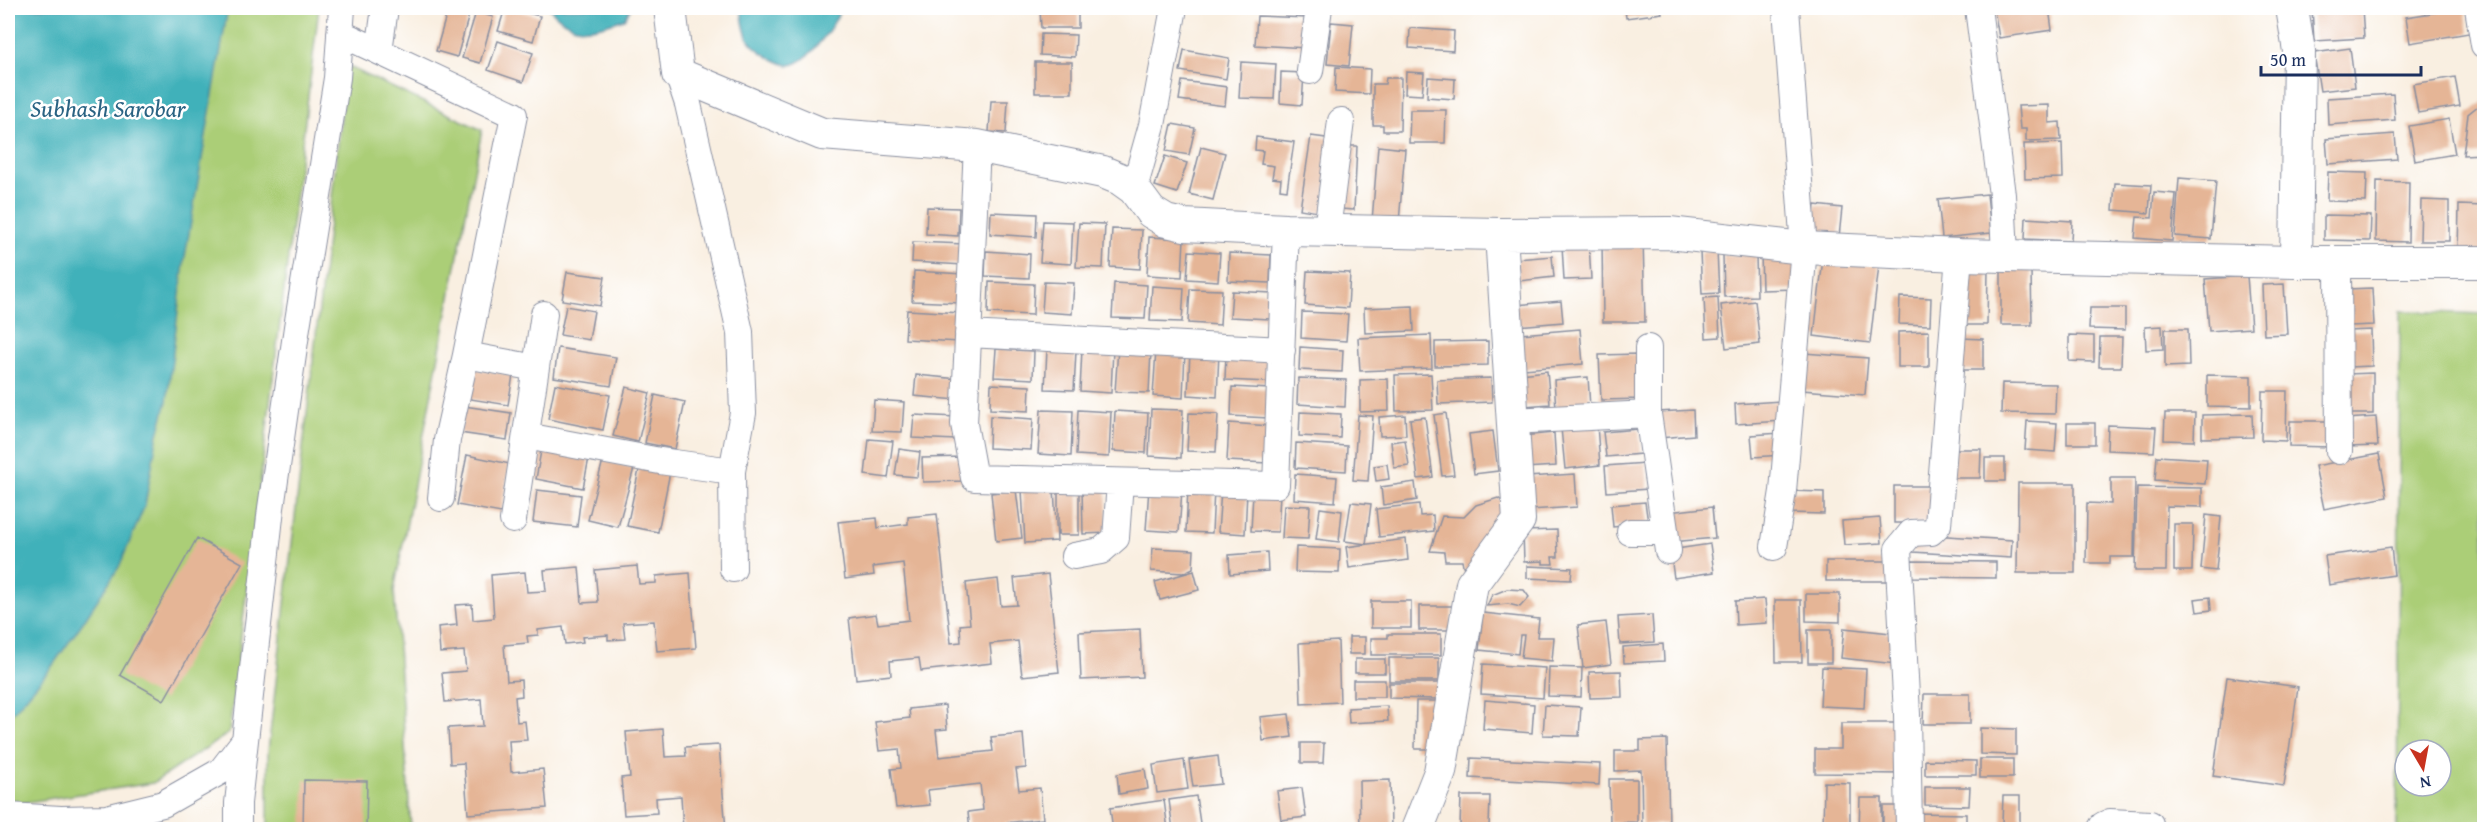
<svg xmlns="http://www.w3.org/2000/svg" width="2492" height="837" font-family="'Gentium Book Plus',serif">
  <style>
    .green { fill: #abce77; stroke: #637e6a; stroke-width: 1.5; fill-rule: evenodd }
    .water { fill: #41b1ba; stroke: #2e708c; stroke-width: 1.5 }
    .building { fill: #e5b596 }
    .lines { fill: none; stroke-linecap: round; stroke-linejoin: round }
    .minor-casing { stroke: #8a8fa0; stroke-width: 28 }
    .tertiary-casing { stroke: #8a8fa0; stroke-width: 34 }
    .minor { stroke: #fff; stroke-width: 26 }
    .tertiary { stroke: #fff; stroke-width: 32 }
    .labels { text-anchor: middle; stroke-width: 5; stroke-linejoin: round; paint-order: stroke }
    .water-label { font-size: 24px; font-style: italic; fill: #2a6383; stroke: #fff }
  </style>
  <rect width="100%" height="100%" fill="#fff"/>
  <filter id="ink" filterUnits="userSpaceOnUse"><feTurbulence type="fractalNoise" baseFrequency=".0167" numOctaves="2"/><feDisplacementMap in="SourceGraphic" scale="12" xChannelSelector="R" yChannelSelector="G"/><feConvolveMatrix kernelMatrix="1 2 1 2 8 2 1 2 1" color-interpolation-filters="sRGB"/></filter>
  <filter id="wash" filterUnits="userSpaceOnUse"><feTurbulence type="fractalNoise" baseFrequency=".008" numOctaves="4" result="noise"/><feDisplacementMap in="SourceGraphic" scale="24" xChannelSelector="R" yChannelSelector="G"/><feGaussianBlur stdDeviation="1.35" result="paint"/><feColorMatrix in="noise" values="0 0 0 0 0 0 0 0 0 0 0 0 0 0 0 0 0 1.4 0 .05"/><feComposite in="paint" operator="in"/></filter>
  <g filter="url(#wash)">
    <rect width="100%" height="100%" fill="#f9efe1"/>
    <path class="green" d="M8,8H319L229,733L153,783L8,805Z
      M347,66L482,130L394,590L411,829L268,830V751Z
      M2400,311L2484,314V829H2397ZM2405,750H2441V786H2405Z"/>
    <path class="water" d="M8,8H228L184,262L167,401L157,438L145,505L119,567L81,625L50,669L16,709L8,716Z
      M549,8H631L624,19C591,30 574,36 549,8Z
      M741,8H841C835,24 809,63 790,65C783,65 775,60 769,57C744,42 745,35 741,8Z"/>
    <g id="blocks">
      <path class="building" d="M505,8L540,16L533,41L498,31Z
        M1040,8H1078V28H1041Z
        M1625,8H1661L1662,13L1626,18Z
        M1994,8H2049L2052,30L1999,38Z
        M2312,8H2362L2364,38L2314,41Z
        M2465,8L2469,33L2410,43L2406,17Z
        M448,9L469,15L457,57L436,51Z
        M476,12L493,17L480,63L462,58Z
        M1257,16L1309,18L1307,48L1255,45Z
        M1331,22L1353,24L1349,66L1327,64Z
        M1410,28L1454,31L1453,51L1409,48Z
        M1041,34L1076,35L1075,57L1040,55Z
        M498,41L533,53L523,82L488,70Z
        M2350,48L2355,87L2320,91L2314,53Z
        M1184,50L1229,58L1226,79L1180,71Z
        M1035,62H1072V93H1035Z
        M1241,62L1276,64L1274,99L1239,98Z
        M1336,67L1370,69L1369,94L1335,92Z
        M1281,72L1304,73L1302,105L1280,103Z
        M1406,72L1424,73L1422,95L1405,94Z
        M1428,77L1455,79L1454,99L1427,97Z
        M2455,77L2460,106L2418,113L2413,84Z
        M1386,78H1401L1400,131H1383V125H1373V84H1385Z
        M1182,81L1227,87L1225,106L1179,100Z
        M2393,94L2395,120L2328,125L2327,98Z
        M991,101H1008L1006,133L989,132Z
        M2484,101V154L2463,155L2468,114Z
        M2049,105V123L2060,122L2061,140L2026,141V129H2020L2018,106Z
        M1410,110H1446L1445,143H1409Z
        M2449,119L2455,154L2415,161L2409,126Z
        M1172,124L1195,128L1189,155L1166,151Z
        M2395,134L2397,159L2328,164L2326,139Z
        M1311,136L1333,139L1323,213L1300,209Z
        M1256,137L1294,142L1287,190L1280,189L1281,179L1272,178L1274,166L1261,164L1263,151L1255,150Z
        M2062,143L2063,178L2025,179L2024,144Z
        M1344,146H1357L1354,210L1340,209Z
        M1378,146L1405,149L1399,223L1372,221Z
        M1201,147L1225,153L1213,200L1189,194Z
        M1165,156L1187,163L1177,193L1155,186Z
        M2328,172L2367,173L2366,202L2327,201Z
        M2179,178L2216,181L2211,239L2175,236Z
        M2377,181L2409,182L2408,242L2376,241Z
        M2115,183L2151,185L2149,213L2113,210Z
        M2154,192L2176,194L2172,241L2135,238L2137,217L2152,218Z
        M1987,194L1991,233L1942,238L1938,199Z
        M2421,200L2449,201V241H2420Z
        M1815,205L1842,208L1839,237L1812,234Z
        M2459,205L2484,206V252H2458Z
        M927,207L959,208L958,236L926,234Z
        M991,212L1037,214L1036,237L990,234Z
        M2324,215L2371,216L2370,241L2324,240Z
        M2026,218L2072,221L2071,241L2025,239Z
        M1043,221L1073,222L1071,264L1040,262Z
        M1079,223L1105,224L1103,268L1076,267Z
        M1112,229L1142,230L1140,269L1110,267Z
        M1149,237L1184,239L1182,277L1147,275Z
        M1643,238L1645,322H1603L1602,239Z
        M913,242L965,244L964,265L912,262Z
        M1589,243L1591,279L1564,280L1562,245Z
        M986,251L1030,254L1029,278L985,276Z
        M1189,251L1220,253L1218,281L1187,279Z
        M1717,251L1719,293L1702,294L1700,252Z
        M1761,252H1795V289L1762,290Z
        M1229,253L1271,255L1270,283L1228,281Z
        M1756,254L1757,296L1724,297L1723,255Z
        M1552,256L1554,277L1519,281L1516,259Z
        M1823,258L1879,265L1870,343L1814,336Z
        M1965,269H1988L1987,325H1964Z
        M2001,270H2031L2032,325H2001Z
        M914,271L963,274L962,303L912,301Z
        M1307,271L1350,273L1348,308L1305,305Z
        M567,272L605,277L600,306L562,300Z
        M2247,276L2251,328L2209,331L2205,279Z
        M989,282L1034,284L1033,315L988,313Z
        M1044,282L1074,283L1072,314L1042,312Z
        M1114,283L1147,285L1145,319L1112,318Z
        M2284,284L2287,334L2264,335L2262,285Z
        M1152,286L1184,288L1182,322L1150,321Z
        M2372,288L2374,325L2349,326L2347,289Z
        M1190,289L1222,290L1220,325L1188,323Z
        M1232,291L1272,293L1270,319L1230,317Z
        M1718,297L1720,337L1706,338L1704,298Z
        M1900,297L1931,298L1930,325L1899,324Z
        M1561,301L1563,322L1517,326L1515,305Z
        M1755,301L1760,344L1726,348L1721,305Z
        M566,306L594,311L589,340L560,335Z
        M1413,306L1414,331L1365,333L1364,308Z
        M2090,308H2125V330L2089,329Z
        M907,310L962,313L960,342L905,339Z
        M1302,312L1348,314L1346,341L1301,338Z
        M2162,326L2163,349L2146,350L2145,327Z
        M1580,329L1583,364L1524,369L1521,334Z
        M2165,329H2188L2189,366L2165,367Z
        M2371,330L2372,366L2348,367L2346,331Z
        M1929,331V367H1898V332Z
        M1431,335L1432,368L1360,371L1358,338Z
        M2069,335L2094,336V362L2069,361Z
        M2100,337H2122L2121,367H2099Z
        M1961,338L1983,339V370H1961Z
        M1488,341V365L1435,366V342Z
        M1300,347L1343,350L1342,372L1299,370Z
        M558,348L616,357L611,386L554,377Z
        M1082,348L1113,349L1111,393L1080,391Z
        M1118,348L1151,350L1149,393L1115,392Z
        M996,349L1034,351L1033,379L994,377Z
        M1047,349L1076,351L1074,390L1045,389Z
        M1156,350L1185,352L1183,398L1153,396Z
        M1190,352L1219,353L1217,397L1188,395Z
        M1226,353L1271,355L1269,382L1225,380Z
        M1804,353L1868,358L1865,395L1802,390Z
        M1639,354L1641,399L1601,400L1599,355Z
        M469,368L513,375L508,405L464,398Z
        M1547,371L1550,404L1524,406L1521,374Z
        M2373,373V414H2348L2347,374Z
        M1431,374L1433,410L1396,411L1395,375Z
        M916,375L959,379L957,400L914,396Z
        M2207,375L2251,376V407L2207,406Z
        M1588,377L1590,407L1556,409L1554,380Z
        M1298,378L1346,380L1345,407L1297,404Z
        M1491,378L1492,402L1438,404L1437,380Z
        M1388,379L1389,411L1360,412V380Z
        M2002,383L2056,384L2055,414L2001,413Z
        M555,384L610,395L603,430L548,419Z
        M991,384L1030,386L1029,411L990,409Z
        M626,387L650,393L638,442L613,436Z
        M1232,387L1270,389L1268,418L1231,416Z
        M2262,391H2287L2286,441L2261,440Z
        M655,395L685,402L675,449L645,443Z
        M874,400L904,402L902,432L872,431Z
        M1781,401L1782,421L1736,424L1735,404Z
        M464,406L511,413L507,440L460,433Z
        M1151,409L1183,410L1181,458L1149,456Z
        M1041,410L1073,411L1071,456L1038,454Z
        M1078,410L1111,412L1109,457L1076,455Z
        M1693,410L1694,435L1659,438L1658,412Z
        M1115,411L1148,413L1146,453L1113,451Z
        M1300,412L1341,414L1340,438L1299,436Z
        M1189,413L1218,414L1216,452L1187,451Z
        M1446,413L1454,475L1442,476L1434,415Z
        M2165,413H2195L2194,441L2164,440Z
        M2252,414L2253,437L2202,438V415Z
        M914,415L957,417L956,440L912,438Z
        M1358,415L1373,416L1368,481L1353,480Z
        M1405,415L1406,435L1380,436L1379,417Z
        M990,416L1033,419L1031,450L989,448Z
        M1425,417L1433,477L1418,479L1410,419Z
        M2376,417L2378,446L2347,447L2345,419Z
        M2027,421L2057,423L2055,452L2025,450Z
        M2290,421H2331V447L2289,446Z
        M1229,423L1270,426L1268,463L1227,461Z
        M2067,423H2095V444H2067Z
        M1597,425L1600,465L1565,469L1561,428Z
        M2108,425L2156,427L2154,452L2107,450Z
        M1639,429L1641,454L1606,457L1603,432Z
        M1493,431L1498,471L1474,474L1469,434Z
        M1554,433L1556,466L1524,468L1521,436Z
        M1781,433L1783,455L1753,457L1751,435Z
        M869,439L893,441L888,478L865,475Z
        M1405,440L1409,466L1394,468L1391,442Z
        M1296,443L1347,446L1346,471L1295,468Z
        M542,445L590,453L583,488L536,479Z
        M899,449L920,452L917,477L895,475Z
        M1953,449H1981L1980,478H1953Z
        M2379,454L2387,497L2324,509L2315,466Z
        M467,455L510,464L501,513L457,505Z
        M2157,456L2207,459L2205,484L2155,480Z
        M964,457L965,481L923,482L922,458Z
        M1985,458H2005V481H1985Z
        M603,460L634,468L618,527L588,520Z
        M1646,463L1648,489L1607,492L1605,466Z
        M1387,464L1389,479L1376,481L1374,466Z
        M640,465L670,472L658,532L627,526Z
        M1295,474L1337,477L1335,502L1294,499Z
        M1575,474L1577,507L1529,510L1527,477Z
        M2111,478H2135L2134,557H2110V563H2086L2087,503L2111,504Z
        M1415,482L1417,500L1383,505L1381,487Z
        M2018,483H2075V573H2017Z
        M1894,486H1937V523H1894Z
        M1106,487L1108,533L1083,534L1082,488Z
        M2137,487L2202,488V507L2167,506L2166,571H2135Z
        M1054,488L1057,541L1025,543L1022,490Z
        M1149,488L1182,490L1179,532L1146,530Z
        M1188,488L1214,489L1212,533L1186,532Z
        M1058,489H1079V535H1058Z
        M537,490L581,495L577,527L533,522Z
        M1016,490L1022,538L996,541L991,493Z
        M1221,490L1247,492L1245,534L1218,532Z
        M1789,491L1824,492V514L1789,513Z
        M1253,493L1280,494L1278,532L1251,531Z
        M1498,498L1507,505L1504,526L1465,573L1462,561H1445L1444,552L1430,551L1442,516L1464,517L1476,505Z
        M1351,502L1371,504L1366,544L1345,541Z
        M1645,502L1648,523L1613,527L1611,505Z
        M1419,504L1420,516L1433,515L1434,531L1379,537L1376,509Z
        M1284,505L1310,506L1308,539L1282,538Z
        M1712,507L1715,538L1671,542L1668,512Z
        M1320,508L1342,511L1339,542L1316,539Z
        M937,514L951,643L961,642L960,625L970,624L966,583L998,579L1001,606L1017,605L1014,578L1048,574L1059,672L1022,676L1018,641L990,644L992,663L921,671L919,658L890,661L891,675L856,679L849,618L876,614L878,624L909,620L903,563L873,567L874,575L845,579L838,522L877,518L878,528L908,524V517Z
        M2206,515L2221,517L2216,571L2201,569Z
        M1880,518L1882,543L1844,545L1842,521Z
        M2174,524H2193L2192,571H2174Z
        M1557,530L1558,557H1552L1553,564H1543V561L1524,562L1523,531Z
        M1914,534L2012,540L2011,558L1913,552Z
        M197,538L242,563L164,700L120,675Z
        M1406,539L1408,560L1349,568L1346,547Z
        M1710,544L1714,572L1674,578L1670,550Z
        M1296,547L1340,549L1339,573L1295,572Z
        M2391,547L2394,575L2329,585L2325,556Z
        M1153,548L1194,550L1193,568L1183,573L1151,571Z
        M1267,552L1268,571L1230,574L1229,555Z
        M1826,561H1891V581H1826Z
        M1911,561L1996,562V578L1911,577Z
        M637,566L639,584L656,583V576L690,573L696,648L657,651L654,621L623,623L625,639L608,640V635L582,637L583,642L565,644L563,627L538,630V635L527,636L528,643L504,645L507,681L521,680L522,696L515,697L517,722L525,721L527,740L509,741L511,772L543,769L547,808L468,814L464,763L450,764L448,728L483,726L481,699L445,702L442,673L466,671L464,651L440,653L438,627L457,625L455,605L472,604L473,620L494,618L491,575L525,572L527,592L546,591L544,570L579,567L582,603L598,602L595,570Z
        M1527,566L1572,568L1571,580L1527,578Z
        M1194,571L1199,590L1160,600L1155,582Z
        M1507,589L1524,590L1529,597L1520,607L1508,604L1487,606L1492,595Z
        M1806,594H1840V622L1806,621Z
        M2210,597L2211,610L2197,612L2195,599Z
        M1765,599L1767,623L1736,625L1735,601Z
        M1775,600H1801L1802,662H1776Z
        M1371,601H1411V628H1371Z
        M1419,606H1452L1451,630H1419Z
        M1483,613L1539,619L1537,637H1554L1552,661L1521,658L1524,635H1520L1518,654L1479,650Z
        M1652,615L1654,642L1620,644L1618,617Z
        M1606,622L1611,664L1583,668L1578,625Z
        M1844,628L1900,634L1896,664L1841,658Z
        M1140,629L1142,677L1081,680L1079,632Z
        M1808,630H1831V663H1808Z
        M1388,634H1441V655H1371V638H1388Z
        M1349,637H1365V654H1349Z
        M1338,641L1340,702L1301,704L1299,643Z
        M1663,644L1664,661L1624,663L1623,647Z
        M1389,658H1439V681H1389Z
        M1355,659H1385V673H1355Z
        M1483,664L1545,668L1543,698L1481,694Z
        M1549,667L1582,668L1581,697L1548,696Z
        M1822,667L1866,669L1864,708L1820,706Z
        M1621,671L1622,697L1590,698L1589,672Z
        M2227,677L2298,687L2284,786L2213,776Z
        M1353,680H1385V697H1353Z
        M1389,683H1440V699L1389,698Z
        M1924,694H1970V724H1923Z
        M1485,700L1534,704L1532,733L1483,729Z
        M1416,701H1442L1441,749H1415Z
        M945,705L947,729L936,730L939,757L993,751L991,737L1023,734L1026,768L1016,769L1019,790L1040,788L1043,819L1005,823L1006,830H970L968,812L983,810L980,784L928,790L930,805L896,808L891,769L901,768L899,749L879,751L875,722L910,718L909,709Z
        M1545,705L1581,707L1579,736L1543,735Z
        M1387,706L1388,721L1349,723L1348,708Z
        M1289,714L1292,737L1263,741L1260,717Z
        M1841,723H1905V774L1815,773V749H1841Z
        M1980,728L2016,729V755L1980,754Z
        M663,729L665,757L686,756L685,747L719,745L726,830H683L681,796L656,798L657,813L624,815L621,778L630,777L626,732Z
        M1667,739L1669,824L1642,825L1641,770L1615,771V751H1640V740Z
        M1301,743H1324L1323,763H1301Z
        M1218,756L1221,784L1193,787L1189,760Z
        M1471,758L1600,764L1599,785L1470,778Z
        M1980,759H2013V778H1980Z
        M1184,760L1188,789L1157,793L1153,765Z
        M1925,760L1976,761V775H1925Z
        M1145,769L1148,789L1119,794L1117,774Z
        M1609,779H1637V822L1610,823Z
        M304,780L367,781L366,830H303Z
        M1390,780L1391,830H1360L1359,781Z
        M1824,782L1850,783V830H1823Z
        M1925,787H1970L1969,806L1925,805Z
        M1302,788L1306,817L1281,820L1277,791Z
        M1196,796L1201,830H1173L1169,800Z
        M1461,796H1490L1489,828H1460Z
        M2003,796H2020V823H2002Z
        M1860,798H1882V830H1859Z
        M1164,800L1168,830H1113L1110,808Z
        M1883,806H1906V830H1883Z
        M1915,813L1966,814V829L1915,828Z"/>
    </g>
  </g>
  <g filter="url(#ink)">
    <use href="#blocks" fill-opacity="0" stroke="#8a8fa0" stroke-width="1.5"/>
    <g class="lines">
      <defs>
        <path id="minor" d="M1978,8L2002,195L2005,254
          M2478,8L2484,45
          M340,33L514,115L466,355L536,368
          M379,51L385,8
          M1310,71L1319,8
          M678,74L688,104L740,332L743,413L732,471L733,569
          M977,146L964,424L974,478L1276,485L1286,230
          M1134,189L1152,125L1174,8
          M1327,230L1341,121
          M2338,262L2339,451
          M968,334L1282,350
          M1648,348V414L1668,551
          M1513,421L1648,414
          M526,436L660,461L732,471
          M441,498L447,440L466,355
          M513,520L544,314
          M1630,532H1665
          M1774,547L1783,491L1804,248L1786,8
          M1074,556L1101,551L1116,538L1120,482
          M8,816L61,819L106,818L163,804L221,771L245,740
          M238,830V803L271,508L297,327L337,78L342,8
          M1909,830L1907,714L1898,549L1911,533L1931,532L1938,525L1959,255
          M2100,830L2103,825L2110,822L2150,824"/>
        <path id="tertiary" d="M670,8L678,74L822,134L977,146L1103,172L1120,179L1134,189L1151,212L1166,221L1184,225L1286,230L1501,234L1669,233L1804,248L1959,255L2296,262L2299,51L2292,8
          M2296,262H2484
          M1417,830L1440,772L1472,584L1519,520L1501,234"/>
      </defs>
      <use href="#minor" class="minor-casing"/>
      <use href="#tertiary" class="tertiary-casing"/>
      <use href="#minor" class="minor"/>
      <use href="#tertiary" class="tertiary"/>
    </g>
  </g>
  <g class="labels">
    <g class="water-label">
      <text x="108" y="117">Subhash Sarobar</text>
    </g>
  </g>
  <rect width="2492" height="837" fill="none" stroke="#fff" stroke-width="30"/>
  <g transform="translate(2423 768) rotate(170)"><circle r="28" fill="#ffffff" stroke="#a4acbf" stroke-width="1.5"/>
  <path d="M0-4.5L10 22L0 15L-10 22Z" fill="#c8321e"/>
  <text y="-9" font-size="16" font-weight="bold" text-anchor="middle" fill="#1b2f5e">N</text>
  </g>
  <path d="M2261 66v9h160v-9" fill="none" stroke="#1b2f5e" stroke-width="3"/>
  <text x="2270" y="66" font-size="18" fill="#1b2f5e" stroke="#ffffff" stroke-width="4.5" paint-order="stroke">50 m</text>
</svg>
